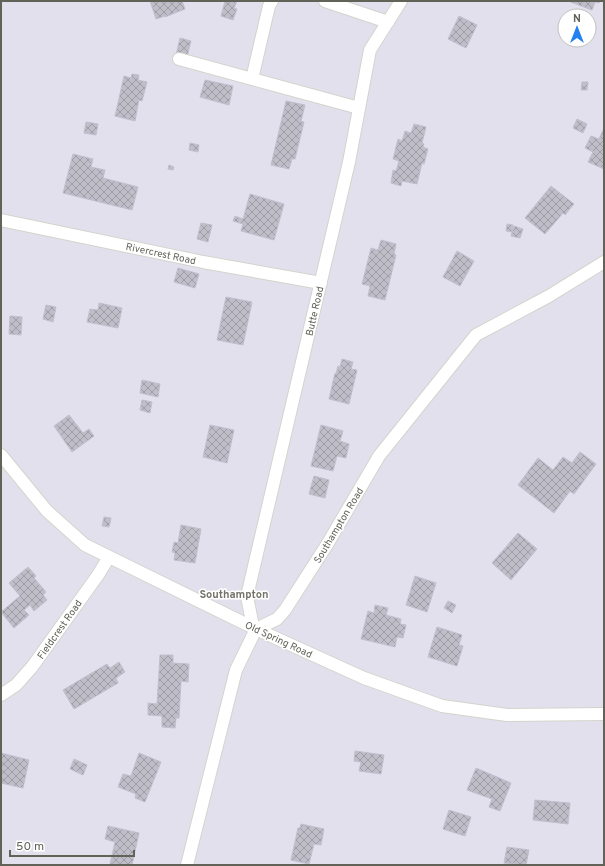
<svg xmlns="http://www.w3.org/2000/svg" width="605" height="866" font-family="Overpass,sans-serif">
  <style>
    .building { fill: url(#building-cross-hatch); stroke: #c1bed1 }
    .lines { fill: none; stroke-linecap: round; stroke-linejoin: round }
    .minor-casing { stroke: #d3d4cc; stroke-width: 14 }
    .minor { stroke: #fff; stroke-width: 12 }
    .labels { text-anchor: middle; stroke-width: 3; stroke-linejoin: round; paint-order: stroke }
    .street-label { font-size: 10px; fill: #626259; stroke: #fff }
    .neighbourhood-label { font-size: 11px; font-weight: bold; fill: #74736a; stroke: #fff }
  </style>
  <defs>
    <pattern id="building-cross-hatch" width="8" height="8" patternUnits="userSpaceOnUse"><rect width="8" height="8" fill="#bfbdc7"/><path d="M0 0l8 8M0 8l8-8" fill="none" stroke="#9f9da5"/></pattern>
  </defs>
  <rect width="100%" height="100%" fill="#e3e0ed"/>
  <path class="building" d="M150,1H182L185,9L165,17V16L156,19Z
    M225,1H237L234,8L237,9L233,20L221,16Z
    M568,1H600L599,3L595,2L592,10Z
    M459,16L477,25L466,48L448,39Z
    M180,38L191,41L187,57L176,55Z
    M132,74L139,75L138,80L147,82L142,101L139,100L135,121L115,116L124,76L131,78Z
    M205,80L233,86L229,105L200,97Z
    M582,82H588L587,90H581Z
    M286,101L305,105L301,121L304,122L295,159H292L289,169L271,165Z
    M577,119L587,124L583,133L573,128Z
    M86,122L98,124L96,135L84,133Z
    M414,124L426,127L422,143L424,144L423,147L428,149L424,164L422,163L417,184L402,181L401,186L391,183L393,170L396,171L399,161L393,159L398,139L402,141L405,131L411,133Z
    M604,128V169L588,162L593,152L585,148L591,136L599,139Z
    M190,143L199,145L198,152L189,150Z
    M73,154L93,159L91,167L105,170L103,178L138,187L132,210L63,193Z
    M169,165L174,167L173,170L168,169Z
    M551,186L574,204L565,215L563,213L545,234L525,218Z
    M250,194L284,204L274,240L241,231L243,224L233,221L235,216L243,219Z
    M201,223L212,225L208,242L197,239Z
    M507,224L513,225L512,232L506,231Z
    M514,226L523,229L520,238L511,236Z
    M381,240L396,244L394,254L396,255L385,300L368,296L370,286L362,284L371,248L378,250Z
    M457,251L474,261L460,286L443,277Z
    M178,268L199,274L195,288L174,282Z
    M226,297L252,302L243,345L217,340Z
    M99,303L122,308L118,328L87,322L90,309L98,310Z
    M46,305L56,307L53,322L43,319Z
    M10,316L22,317L21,335L9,334Z
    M342,359L353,362L351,369L357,370L349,404L329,399L335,373L336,374L338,366L340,367Z
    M142,380L160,384L158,397L140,393Z
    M142,400L152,402L150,413L140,410Z
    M69,415L83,433L89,429L94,436L72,452L54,426Z
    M210,425L234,430L227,463L203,457Z
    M321,425L343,431L340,441L349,444L346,458L337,456L333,471L311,466Z
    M580,452L596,464L574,494L570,491L554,513L518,485L538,458L553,470L563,457L572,463Z
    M314,476L329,480L325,498L309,494Z
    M104,517L111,518L109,527L102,526Z
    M181,525L201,529L195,563L174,560L175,553L172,552L174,542L178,543Z
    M518,533L537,549L511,580L492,563Z
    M28,567L36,576L34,578L46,592L43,595L47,600L34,611L30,605L24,610L29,615L14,628L1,612L20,596L9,583Z
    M415,576L436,583L427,612L406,605Z
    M448,601L456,605L452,613L444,608Z
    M375,605L388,608L386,615L401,619L400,624L406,625L403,638L397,637L395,647L361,639L368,611L374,613Z
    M437,627L462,635L459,645L463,646L457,666L428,657Z
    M160,655H173V663L189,664L188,682L181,681L179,718H176L175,728L162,727V716L148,715V703L157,704Z
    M119,662L125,672L116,678L118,683L74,709L63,690L107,664L110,668Z
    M355,751L384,755L381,774L359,771L361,762L354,761Z
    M1,753L29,760L23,788L1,783Z
    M139,753L161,762L145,802L135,798L136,794L118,787L123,774L131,776Z
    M74,759L87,765L83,775L70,769Z
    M476,768L511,783L500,811L489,807L492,799L467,790Z
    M535,800L570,803L568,824L533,820Z
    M449,810L471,817L465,836L443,829Z
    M301,824L324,829L321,845L314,844L309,864L291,860L298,828H300Z
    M108,826L139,833L132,865L110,864L115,842L105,839Z
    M507,847L529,850L526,865L504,863Z"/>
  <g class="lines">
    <defs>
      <path id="minor" d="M325,1L388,22
        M179,59L359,108
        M252,79L269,6L272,1
        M1,220L203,262L321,283
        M1,455L47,511L85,545L256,629L364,678L442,706L507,715L604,714
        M253,627L247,596L349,162L370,50L401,1
        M1,695L16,685L32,667L98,575L109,557
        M187,865L236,670L256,629L277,619L285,610L328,543L379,456L476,335L549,296L604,262"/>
    </defs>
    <use href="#minor" class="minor-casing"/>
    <use href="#minor" class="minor"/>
  </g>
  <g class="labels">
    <g class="street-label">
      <text transform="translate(161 253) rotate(12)" y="4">Rivercrest Road</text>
      <text transform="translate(314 311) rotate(-77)" y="4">Butte Road</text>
      <text transform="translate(338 525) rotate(-59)" y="4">Southampton Road</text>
      <text transform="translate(59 629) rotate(-55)" y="4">Fieldcrest Road</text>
      <text transform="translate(279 639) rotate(25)" y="4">Old Spring Road</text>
    </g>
    <g class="neighbourhood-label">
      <text x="234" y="598">Southampton</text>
    </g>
  </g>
  <rect width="605" height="866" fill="none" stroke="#626259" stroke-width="4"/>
  <g transform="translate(577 28)"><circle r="19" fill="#ffffff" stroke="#c0c0bd"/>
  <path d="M0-3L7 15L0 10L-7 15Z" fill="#2380f0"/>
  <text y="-6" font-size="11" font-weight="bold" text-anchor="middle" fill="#626259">N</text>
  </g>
  <path d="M10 850v6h124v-6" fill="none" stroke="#626259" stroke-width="2"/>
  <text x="16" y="850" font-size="12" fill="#626259" stroke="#ffffff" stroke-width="3" paint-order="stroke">50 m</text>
</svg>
